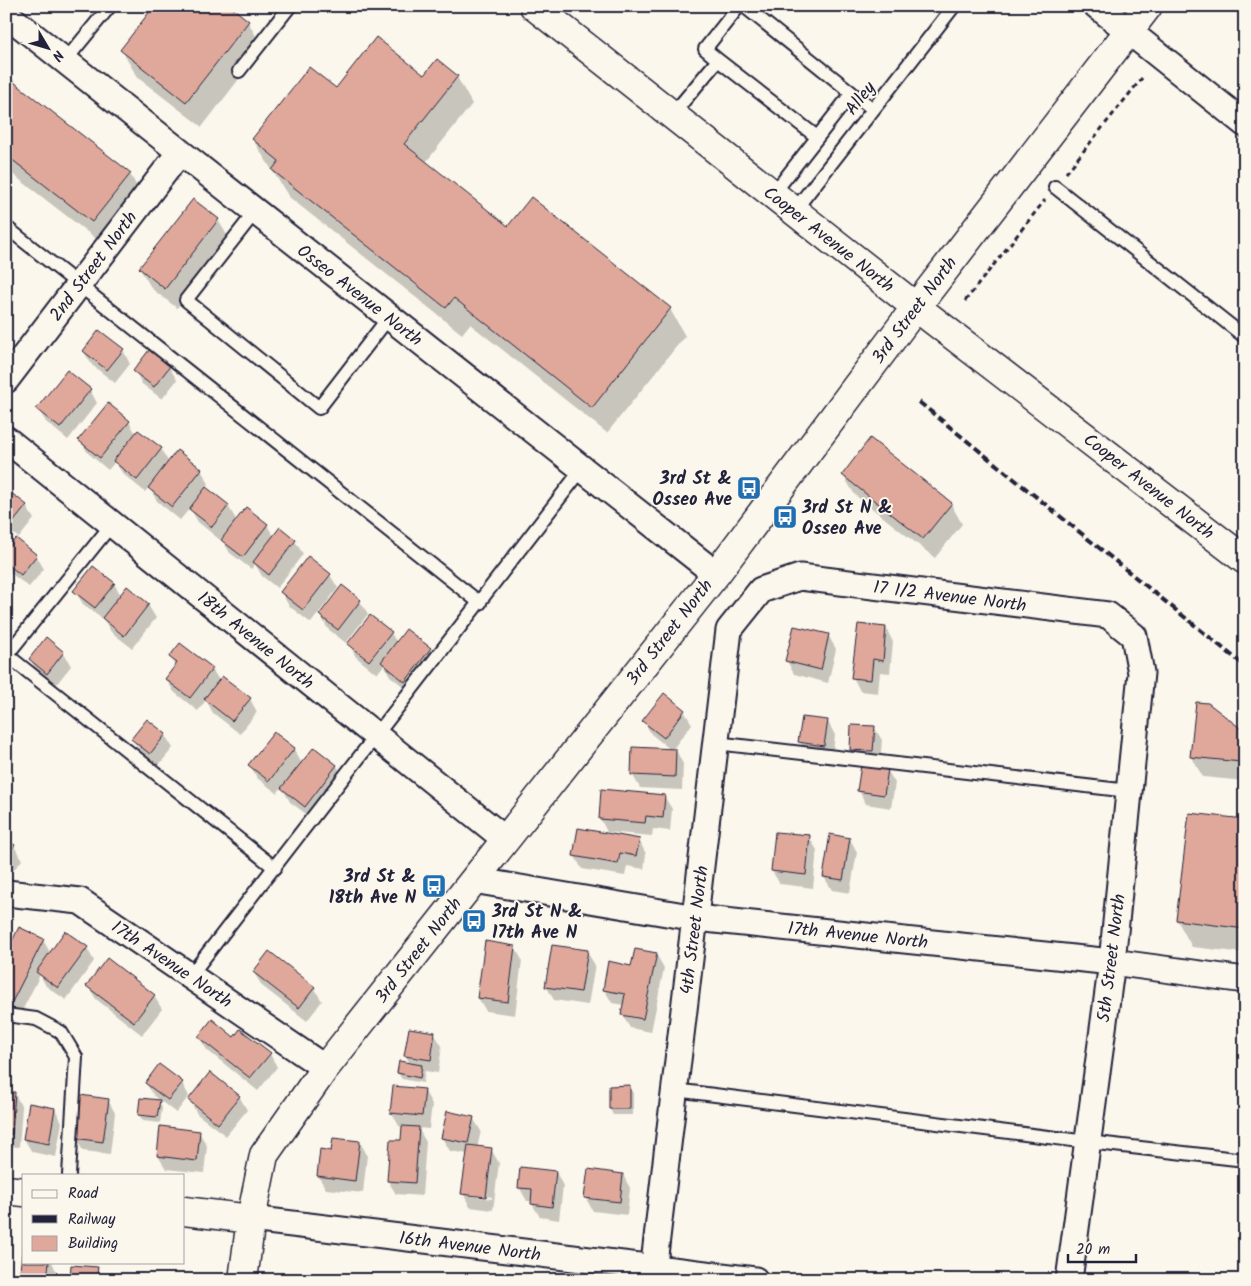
<svg xmlns="http://www.w3.org/2000/svg" width="1251" height="1286" font-family="Kalam,sans-serif">
  <style>
    .shadow { fill: #0003; fill-rule: evenodd }
    .building { fill: #e0a89a; stroke: #22223b }
    .lines { fill: none; stroke-linecap: round; stroke-linejoin: round }
    .lane-casing { stroke: #22223b; stroke-width: 16 }
    .street-casing { stroke: #22223b; stroke-width: 29 }
    .secondary-casing { stroke: #22223b; stroke-width: 31 }
    .path { stroke: #22223b; stroke-width: 3; stroke-dasharray: 5 4; stroke-linecap: butt }
    .lane { stroke: #fbf7ec; stroke-width: 12 }
    .street { stroke: #fbf7ec; stroke-width: 25 }
    .secondary { stroke: #fbf7ec; stroke-width: 28 }
    .rail { stroke: #22223b; stroke-width: 4; stroke-dasharray: 8 4; stroke-linecap: butt }
    .labels { text-anchor: middle; stroke-width: 4; stroke-linejoin: round; paint-order: stroke }
    .street-label { font-size: 18px; fill: #22223b; stroke: #fbf7ec }
    .poi-label { font-size: 18px; font-weight: bold; fill: #22223b; stroke: #fbf7ec; text-anchor: end }
  </style>
  <rect width="100%" height="100%" fill="#fbf7ec"/>
  <filter id="ink" filterUnits="userSpaceOnUse"><feTurbulence type="fractalNoise" baseFrequency=".02" numOctaves="2"/><feDisplacementMap in="SourceGraphic" scale="10" xChannelSelector="R" yChannelSelector="G"/><feConvolveMatrix kernelMatrix="1 2 1 2 8 2 1 2 1" color-interpolation-filters="sRGB"/></filter>
  <g filter="url(#ink)">
    <path class="shadow" d="M66,6H74L71,10Z
      M248,22L263,48L202,127L137,77L122,50Z
      M6,77L130,174L145,201L108,248L6,169Z
      M424,77H457L472,104L426,162L508,228L670,309L685,336L607,433L470,324L462,334L289,197L253,140L336,89Z
      M218,220L230,240L177,308L152,289L140,269Z
      M123,350L130,364L115,383L92,365L84,352Z
      M169,367L177,380L162,399L142,384L135,371Z
      M90,390L97,403L68,440L46,422L38,409Z
      M129,422L136,434L161,449L169,463L201,470L209,484L205,488L228,506L237,521L246,509L267,525L274,537L295,541L303,554L277,588L262,576L255,564L251,569L230,553L221,538L220,540L198,522L190,508L180,520L157,501L149,487L145,492L123,474L115,462L108,470L88,453L80,440Z
      M843,475L951,504L962,524L935,558L855,495Z
      M6,490L26,506L34,519L19,538L6,528Z
      M6,533L13,544L36,555L44,569L29,587L9,572L6,567Z
      M308,558L330,575L338,588L311,623L289,606L281,592Z
      M114,584L121,595L148,605L156,618L132,648L111,632L104,620L83,604L75,591Z
      M343,587L360,601L368,614L346,643L328,629L320,615Z
      M886,628L893,642L890,673L880,672L878,693L860,691L853,677Z
      M391,633L397,643L430,649L438,662L413,694L390,676L384,665L377,674L356,657L349,644Z
      M828,635L836,649L828,683L794,674L787,661Z
      M181,644L212,669L220,682L250,699L257,712L240,734L213,713L206,700L198,711L174,692L166,679L176,666L171,657Z
      M63,652L71,666L55,686L38,673L30,659Z
      M1197,703L1243,732L1245,734V781L1203,777L1191,757Z
      M684,711L692,724L672,750H676L683,764L682,790L640,788L632,774L671,750L651,734L644,721Z
      M828,722L835,735L832,759L807,755L800,742Z
      M874,727L882,740L880,764L859,763L851,750Z
      M165,735L173,748L158,766L140,752L133,739Z
      M294,749L302,764L314,749L337,766L344,779L313,819L290,802L282,787L277,793L257,778L250,765Z
      M887,770L895,783L891,808L866,804L859,791Z
      M664,796L672,809L670,831L653,829L652,836L607,832L600,818Z
      M1245,821V953L1192,947L1177,920Z
      M809,837L817,850L813,888L780,884L772,871Z
      M850,839L857,852L850,893L832,890L824,877Z
      M6,840L14,846L22,860L6,879Z
      M639,840L646,854L644,869L627,866L625,876L582,869L574,855Z
      M43,940L51,954L87,948L94,961L66,1000L46,986L40,975L20,1015L6,1008V956Z
      M515,947L522,960L515,1015L486,1011L478,998Z
      M587,952L595,965L588,1005L554,1000L546,986Z
      M656,954L664,968L651,1032L630,1028L623,1015L624,1005L612,1003L604,989L632,967Z
      M254,973L314,988L322,1001L307,1021L262,986Z
      M88,986L154,996L162,1009L142,1035L96,999Z
      M434,1033L442,1046L438,1073L425,1071L423,1083L402,1079L398,1073L410,1064L406,1056Z
      M199,1037L270,1054L277,1067L258,1091L207,1050Z
      M146,1083H182L189,1096L176,1113L154,1096Z
      M610,1087H629L633,1093V1115H613L610,1109Z
      M424,1090L432,1104L429,1129L418,1128L426,1142L422,1196L396,1194L388,1181L402,1142L403,1127L399,1126L392,1113Z
      M6,1093H14L22,1107L19,1147L6,1146Z
      M239,1096L247,1110L226,1136L197,1114L190,1100Z
      M108,1100L115,1113L110,1154L83,1151L76,1138Z
      M159,1101L162,1108L160,1123L143,1121L139,1115Z
      M55,1109L62,1122L56,1157L32,1152L24,1139Z
      M473,1118L481,1131L477,1148L491,1149L499,1163L493,1210L470,1207L463,1193L468,1154L450,1151L442,1138ZM470,1194L492,1197V1199L470,1196Z
      M199,1132L207,1146L204,1173L166,1169L158,1156Z
      M360,1142L367,1155L363,1193L326,1189L318,1176Z
      M556,1172L563,1186L559,1220L540,1217L532,1204V1201H527L519,1187Z
      M623,1175L630,1188L627,1215L593,1211L585,1197Z
      M24,1262H52L56,1271L55,1280H20Z
      M97,1269L103,1280H71Z"/>
    <path class="building" d="M154,6H230L249,21L186,102L120,50Z
      M376,37L424,75L437,59L458,76L404,144L508,226L531,197L671,308L592,408L454,298L446,308L272,170L279,161L252,139L309,67L336,88Z
      M6,76L131,173L92,222L6,155Z
      M193,199L219,219L165,289L139,268Z
      M99,330L124,349L107,370L83,351Z
      M149,350L170,366L154,387L133,371Z
      M67,370L91,389L60,428L36,409Z
      M108,403L130,421L100,458L78,440Z
      M138,430L162,448L137,480L113,461Z
      M870,438L952,503L923,539L842,475Z
      M177,450L202,469L172,507L148,488Z
      M206,487L229,505L212,527L189,509Z
      M6,489L27,505L11,525L6,522Z
      M246,507L268,524L243,557L221,540Z
      M280,527L296,540L269,575L253,562Z
      M16,538L37,555L21,575L6,563V550Z
      M308,556L331,574L303,610L280,592Z
      M93,566L115,583L95,608L73,591Z
      M342,585L361,600L338,630L319,615Z
      M127,586L149,604L124,636L102,618Z
      M370,615L392,632L369,661L347,644Z
      M858,624L886,627L883,661L873,659L871,680L851,678Z
      M794,626L829,634L821,670L785,661Z
      M406,629L431,648L405,682L381,662Z
      M46,637L64,652L47,674L29,659Z
      M180,643L213,668L190,698L165,679L177,663L169,657Z
      M222,676L251,698L232,721L204,699Z
      M664,693L685,710L664,738L642,721Z
      M1196,702L1208,703L1244,731L1241,762L1190,757Z
      M802,717L828,720L824,746L798,742Z
      M147,719L166,734L150,754L131,739Z
      M851,725L875,726L873,751L850,750Z
      M274,732L295,748L269,781L248,765Z
      M314,747L337,765L305,807L281,788Z
      M632,747L676,749L675,777L631,775Z
      M861,765L888,769L884,795L857,791Z
      M601,789L665,795L663,818L646,816L645,823L599,819Z
      M1189,813L1245,819V929L1176,920Z
      M578,828L640,839L636,856L620,853L618,864L573,856Z
      M775,832L810,835L806,875L771,871Z
      M830,834L850,838L843,880L823,877Z
      M6,839L15,845L6,857Z
      M19,927L44,939L12,1002L6,999V953Z
      M65,931L88,947L58,988L36,972Z
      M485,941L515,946L508,1002L477,998Z
      M552,945L588,950L581,992L545,987Z
      M635,949L657,953L643,1019L621,1015L625,994L603,990L608,961L631,966Z
      M269,951L315,987L299,1008L253,972Z
      M107,958L155,995L134,1022L86,986Z
      M212,1019L234,1037L240,1029L271,1053L250,1078L198,1037Z
      M409,1028L435,1032L431,1060L404,1056Z
      M399,1061L422,1065L420,1078L397,1073Z
      M159,1064L183,1082L168,1100L145,1083Z
      M210,1072L240,1096L218,1124L188,1100Z
      M630,1085V1109H609V1086Z
      M393,1086L425,1089L422,1116L390,1113Z
      M6,1092H15L12,1134H6Z
      M80,1095L109,1099L103,1142L74,1138Z
      M140,1098L160,1100L157,1117L138,1115Z
      M29,1103L55,1108L49,1144L23,1139Z
      M447,1111L474,1117L468,1143L441,1138Z
      M160,1126L200,1131L197,1161L157,1156Z
      M402,1126L419,1127L415,1183L387,1181L390,1140H401Z
      M333,1138L360,1141L355,1181L317,1176L320,1149L331,1151Z
      M468,1145L492,1148L486,1197L461,1194Z
      M520,1167L556,1171L552,1207L531,1204L532,1189L518,1188Z
      M588,1169L623,1174L620,1202L584,1198Z
      M22,1253H24V1262H49L47,1280H19Z
      M71,1265L98,1267L96,1280H70Z
      M294,1273L342,1280H293Z"/>
    <g class="lines">
      <defs>
        <path id="lane" d="M744,6L852,93
          M718,60L705,49L739,6
          M65,61L110,6
          M239,71L290,6
          M672,115L718,60L817,137
          M1055,187L1245,337
          M773,194L852,93L873,109
          M794,211L954,6
          M255,212L186,300L319,408L389,317
          M6,227L480,603
          M7,655L275,868
          M6,656L112,524
          M716,743L1129,791
          M190,976L582,469
          M6,1015L36,1019L61,1032L76,1057L69,1175
          M675,1090L1088,1142L1245,1160"/>
        <path id="street" d="M1097,6L1245,124
          M6,14L180,152L716,574
          M6,380L180,152
          M6,439L506,840
          M473,880L696,918L1112,962L1245,980
          M6,893L80,901L325,1068
          M251,1219L755,1280
          M652,1280L729,630L761,590L800,577L1108,615L1134,636L1141,673L1112,962L1069,1280"/>
        <path id="secondary" d="M534,6L916,307L1245,560
          M6,1190L24,1192
          M184,1211L251,1219
          M243,1280L251,1219L264,1155L325,1068L716,574L916,307L1148,6"/>
      </defs>
      <use href="#lane" class="lane-casing"/>
      <use href="#street" class="street-casing"/>
      <use href="#secondary" class="secondary-casing"/>
      <path class="path" d="M1066,173L1142,78
        M965,301L1045,200"/>
      <use href="#lane" class="lane"/>
      <use href="#street" class="street"/>
      <use href="#secondary" class="secondary"/>
      <path class="rail" d="M919,402L1245,666"/>
    </g>
  </g>
  <defs>
    <symbol id="bus-square" viewBox="-11 -11 22 22"><rect x="-9" y="-9" width="18" height="18" rx="4" fill="#1f6fb2" stroke="#fbf7ec"/><path d="M-5-6H5V4H4V6H2V4H-2V6H-4V4H-5ZM-3.5-4V0h7V-4ZM-3.5 1.2v1.5H-2V1.2ZM2 1.2v1.5H3.5V1.2Z" fill="#fff"/></symbol>
  </defs>
  <g fill-rule="evenodd">
    <use href="#bus-square" x="735" y="474" width="28" height="28"/>
    <use href="#bus-square" x="771" y="503" width="28" height="28"/>
    <use href="#bus-square" x="420" y="872" width="28" height="28"/>
    <use href="#bus-square" x="460" y="907" width="28" height="28"/>
  </g>
  <g class="labels">
    <g class="street-label">
      <text transform="translate(860 98) rotate(-52)" y="6">Alley</text>
      <text transform="translate(829 239) rotate(38)" y="6">Cooper Avenue North</text>
      <text transform="translate(93 266) rotate(-53)" y="6">2nd Street North</text>
      <text transform="translate(360 295) rotate(38)" y="6">Osseo Avenue North</text>
      <text transform="translate(914 310) rotate(-53)" y="6">3rd Street North</text>
      <text transform="translate(1149 486) rotate(38)" y="6">Cooper Avenue North</text>
      <text transform="translate(950 596) rotate(7)" y="6">17 1/2 Avenue North</text>
      <text transform="translate(669 632) rotate(-52)" y="6">3rd Street North</text>
      <text transform="translate(256 640) rotate(39)" y="6">18th Avenue North</text>
      <text transform="translate(694 930) rotate(-83)" y="6">4th Street North</text>
      <text transform="translate(858 935) rotate(6)" y="6">17th Avenue North</text>
      <text transform="translate(418 950) rotate(-52)" y="6">3rd Street North</text>
      <text transform="translate(1111 958) rotate(-83)" y="6">5th Street North</text>
      <text transform="translate(172 964) rotate(34)" y="6">17th Avenue North</text>
      <text transform="translate(470 1246) rotate(7)" y="6">16th Avenue North</text>
    </g>
    <g class="poi-label">
      <text x="732" y="484">3rd St &amp;<tspan x="732" dy="21">Osseo Ave</tspan></text>
      <text x="802" y="513" text-anchor="start">3rd St N &amp;<tspan x="802" dy="21">Osseo Ave</tspan></text>
      <text x="416" y="882">3rd St &amp;<tspan x="416" dy="21">18th Ave N</tspan></text>
      <text x="492" y="917" text-anchor="start">3rd St N &amp;<tspan x="492" dy="21">17th Ave N</tspan></text>
    </g>
  </g>
  <rect width="1251" height="1286" fill="none" stroke="#fbf7ec" stroke-width="25"/>
  <rect x="12" y="12" width="1226" height="1261" fill="none" stroke="#22223b" stroke-width="2" filter="url(#ink)"/>
  <rect x="22" y="1174" width="162" height="90" fill="#fbf7ec" stroke="#a4a2a5"/>
  <rect x="32" y="1190" width="25" height="8" fill="#fbf7ec" stroke="#a4a2a5"/>
  <text x="68" y="1198" font-size="15" fill="#22223b">Road</text>
  <rect x="32" y="1215" width="25" height="8" fill="#22223b" stroke="#a4a2a5"/>
  <text x="68" y="1224" font-size="15" fill="#22223b">Railway</text>
  <rect x="32" y="1236" width="25" height="15" fill="#e0a89a" stroke="#a4a2a5"/>
  <text x="68" y="1248" font-size="15" fill="#22223b">Building</text>
  <g transform="translate(48 48) rotate(128)" stroke="#fbf7ec" stroke-width="4" paint-order="stroke">
  <path d="M0-4L9 19L0 12L-9 19Z" fill="#22223b"/>
  <text y="-8" font-size="14" font-weight="bold" text-anchor="middle" fill="#22223b">N</text>
  </g>
  <path d="M1068 1254v8h68v-8" fill="none" stroke="#22223b" stroke-width="2.5"/>
  <text x="1076" y="1254" font-size="15" fill="#22223b" stroke="#fbf7ec" stroke-width="4" paint-order="stroke">20 m</text>
</svg>
